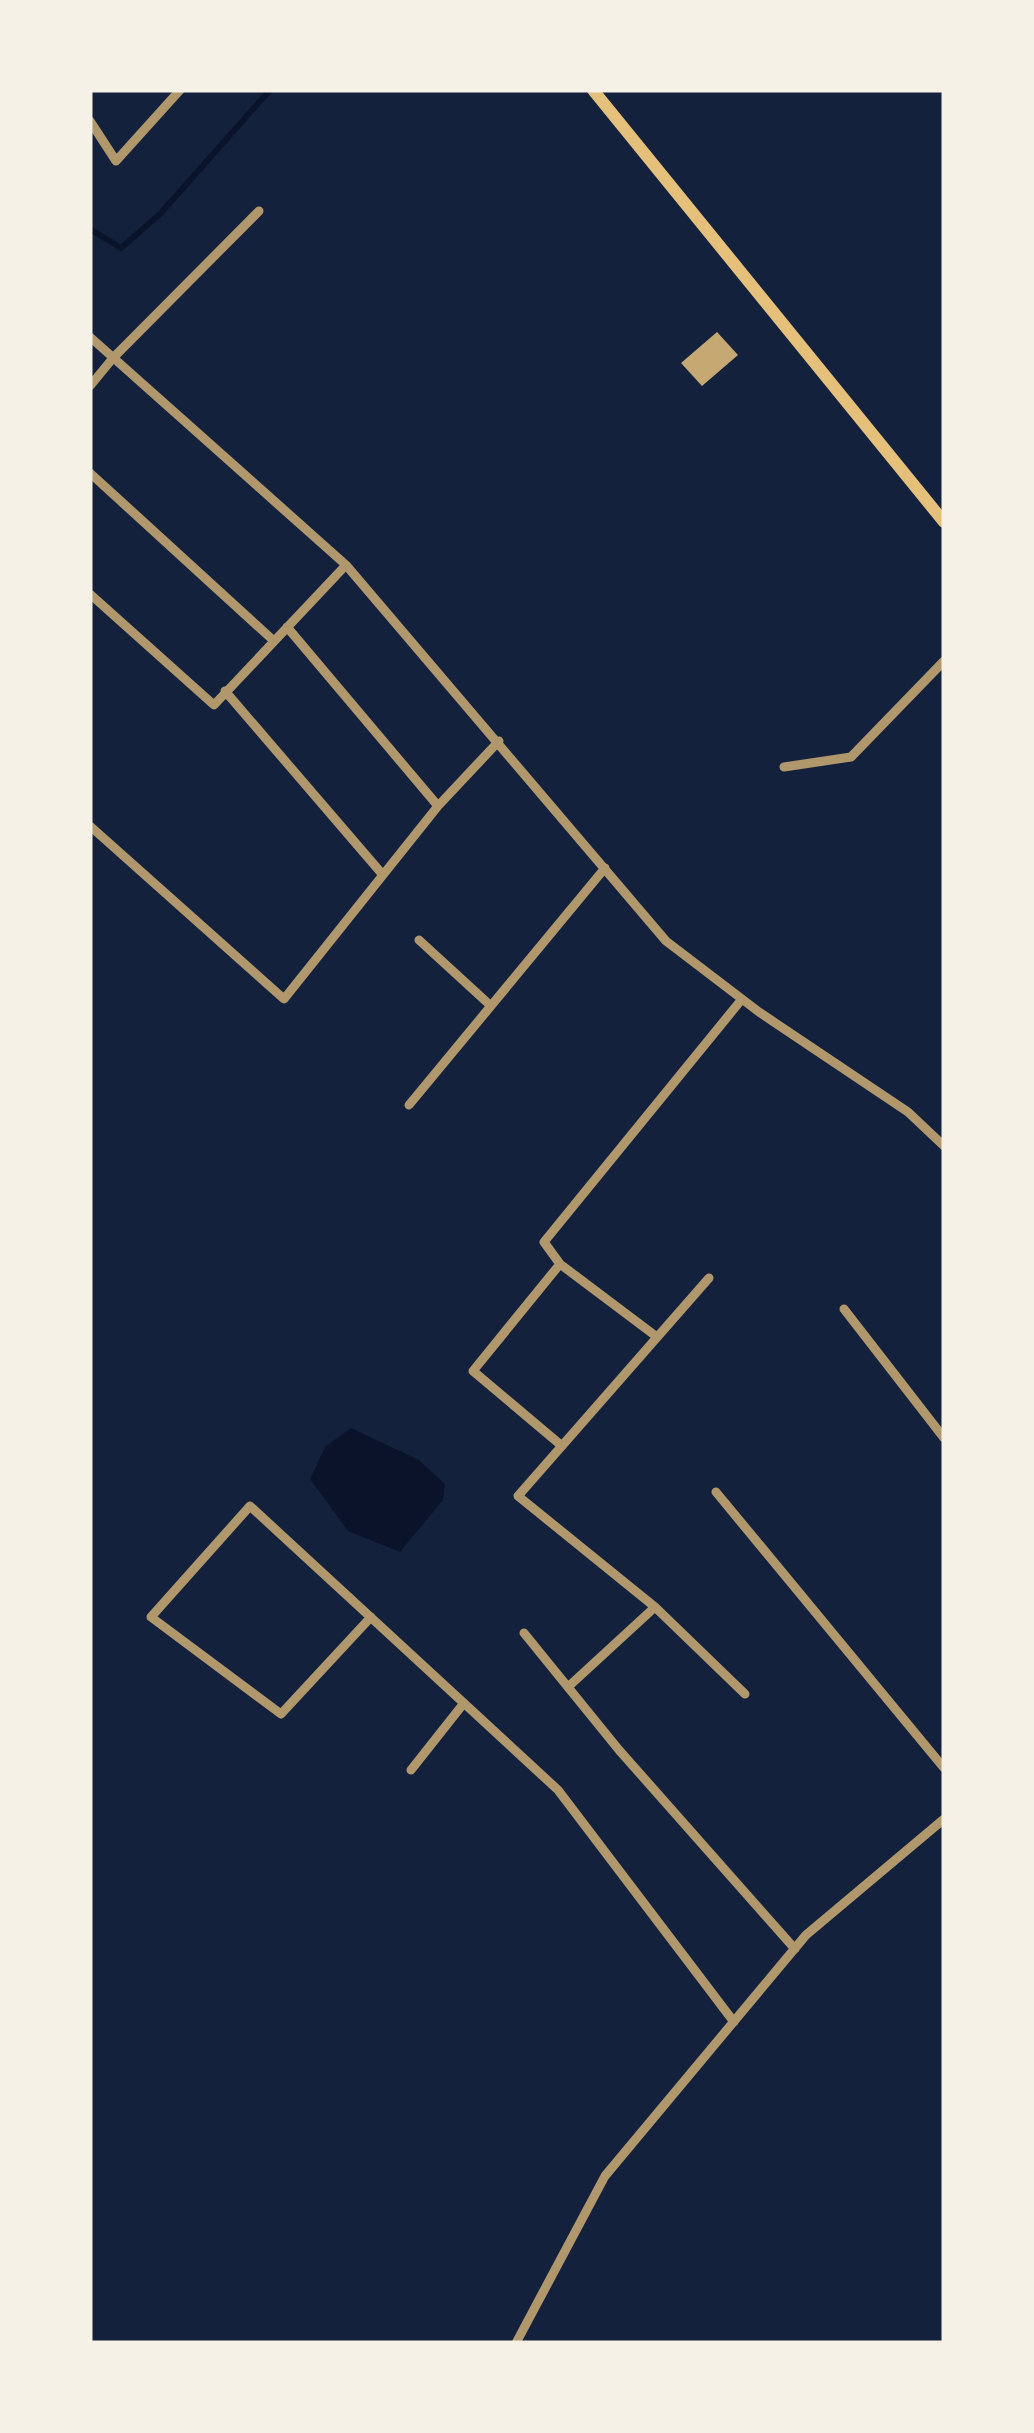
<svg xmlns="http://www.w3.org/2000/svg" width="1034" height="2433" font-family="'Alegreya Sans',sans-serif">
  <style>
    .water { fill: #0b132b }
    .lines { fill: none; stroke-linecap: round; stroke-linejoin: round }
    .stream { stroke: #0b132b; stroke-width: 6 }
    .building { fill: #c6a872 }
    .minor { stroke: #b1986c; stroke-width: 9 }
    .secondary { stroke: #e5c07b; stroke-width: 12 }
  </style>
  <rect width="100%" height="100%" fill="#14213d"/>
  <path class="water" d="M351,1428L419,1460L445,1484L443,1500L400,1552L348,1531L310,1479L325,1447Z"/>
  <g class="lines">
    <path class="stream" d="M90,229L121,248L160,214L270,90"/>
  </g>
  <path class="building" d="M717,332L738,355L702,386L681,363Z"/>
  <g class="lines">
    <path class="minor" d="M90,121L116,161L180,90
      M90,337L346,565L666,941L759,1012L908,1112L944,1146
      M90,386L113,358L259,211
      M90,473L274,641
      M90,594L214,705L346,565
      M287,627L438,806
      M225,691L383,875
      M784,767L851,757L944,661
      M90,826L284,999L438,806L499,741
      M419,940L491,1006
      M409,1105L605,868
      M560,1264L473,1371L562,1446
      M709,1278L518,1496L655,1607L745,1694
      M844,1309L944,1438
      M657,1337L560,1264L544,1242L742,999
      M716,1492L944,1768
      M371,1617L281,1714L151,1617L250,1506L558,1790L734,2022
      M524,1633L619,1750L795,1949
      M568,1687L655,1607
      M411,1770L464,1703
      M516,2343L605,2176L806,1935L944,1819"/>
    <path class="secondary" d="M593,90L944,522"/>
  </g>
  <rect width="1034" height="2433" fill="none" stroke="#f6f1e7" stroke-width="185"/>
</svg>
